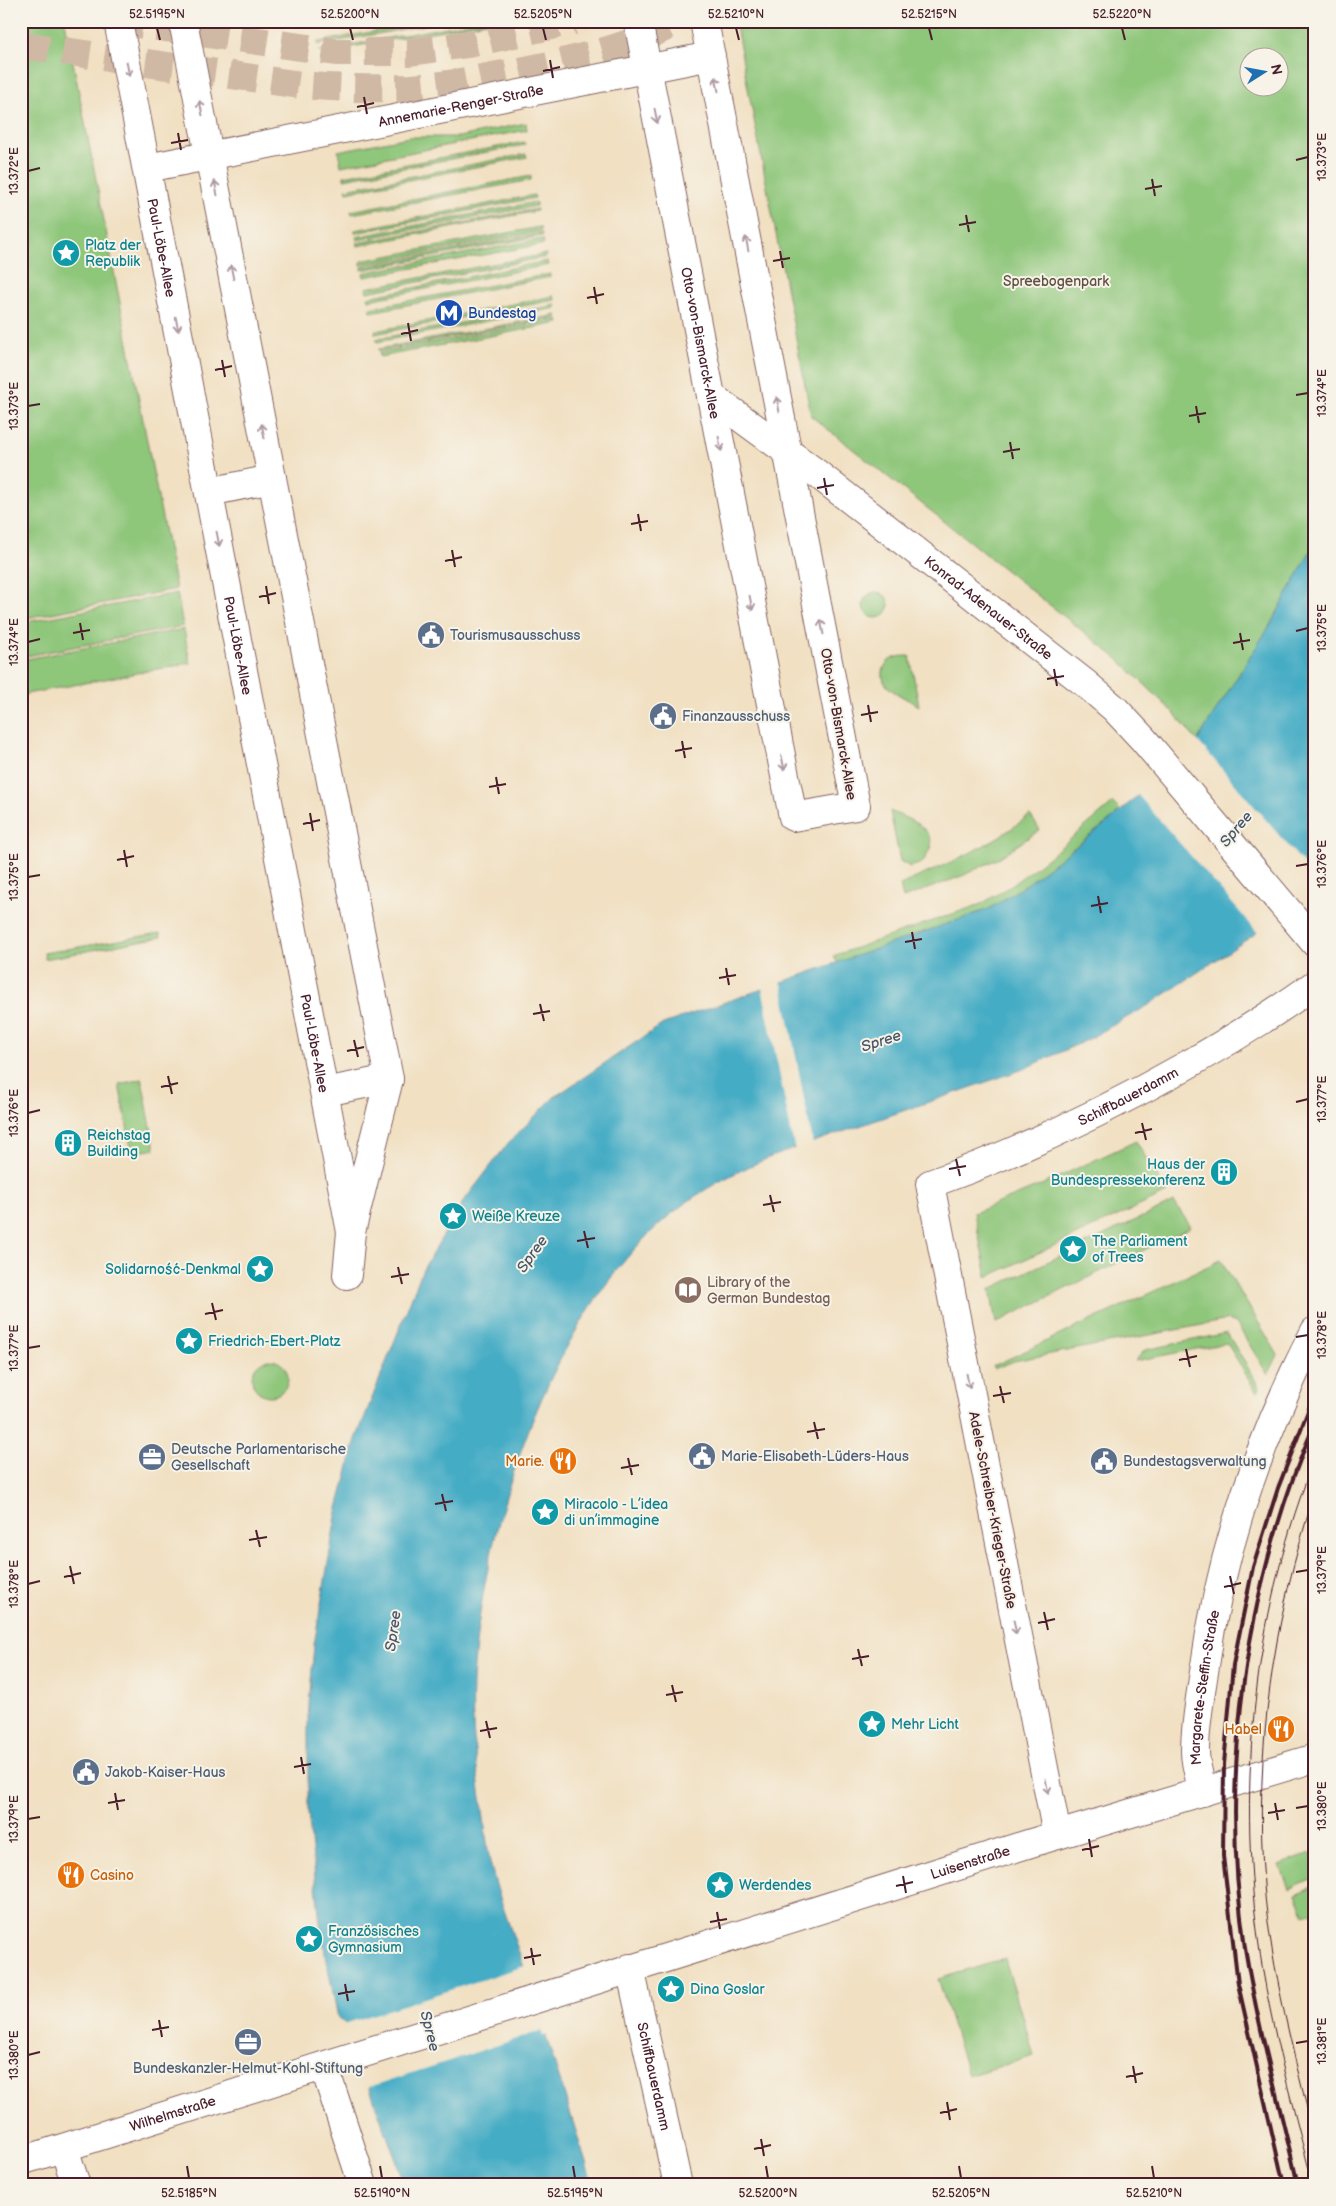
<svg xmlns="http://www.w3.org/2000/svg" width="1336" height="2206" font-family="'Balsamiq Sans',sans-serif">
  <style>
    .green { fill: #8ec67a; stroke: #6c7252; fill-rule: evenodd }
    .water { fill: #45acc5; stroke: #486678 }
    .pier { fill: #f1e0c2 }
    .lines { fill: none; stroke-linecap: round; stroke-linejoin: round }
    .highway-tunnel { stroke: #d0b9a4; stroke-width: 28; stroke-dasharray: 28 14; stroke-linecap: butt }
    .minor-casing { stroke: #846360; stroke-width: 30 }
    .minor { stroke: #fff; stroke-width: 28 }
    .tram { stroke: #4a1f2b; stroke-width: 1 }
    .rail { stroke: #4a1f2b; stroke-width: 4 }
    .oneway { stroke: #ae9aa0 }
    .ticks { fill: none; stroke: #4a1f2b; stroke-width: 2 }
    .labels { text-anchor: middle; stroke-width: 4; stroke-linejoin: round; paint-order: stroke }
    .street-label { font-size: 14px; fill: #4a1f2b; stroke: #f7f3e8 }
    .culture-label { font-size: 14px; fill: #0d838f; stroke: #f7f3e8; text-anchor: start }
    .park-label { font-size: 14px; fill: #5e5143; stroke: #f7f3e8 }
    .transit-label { font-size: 14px; fill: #164399; stroke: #f7f3e8; text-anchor: start }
    .service-label { font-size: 14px; fill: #4e5e75; stroke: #f7f3e8; text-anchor: start }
    .education-label { font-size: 14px; fill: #785e54; stroke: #f7f3e8; text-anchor: start }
    .food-label { font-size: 14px; fill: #c56008; stroke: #f7f3e8; text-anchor: end }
    .water-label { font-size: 15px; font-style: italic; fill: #485769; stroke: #f7f3e8 }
    .neatline { fill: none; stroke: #4a1f2b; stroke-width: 2 }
    .ticks-label { font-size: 12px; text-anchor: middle; fill: #4a1f2b }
  </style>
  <rect width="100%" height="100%" fill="#f7f3e8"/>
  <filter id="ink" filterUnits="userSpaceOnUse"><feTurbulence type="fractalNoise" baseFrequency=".02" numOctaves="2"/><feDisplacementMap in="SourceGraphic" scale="10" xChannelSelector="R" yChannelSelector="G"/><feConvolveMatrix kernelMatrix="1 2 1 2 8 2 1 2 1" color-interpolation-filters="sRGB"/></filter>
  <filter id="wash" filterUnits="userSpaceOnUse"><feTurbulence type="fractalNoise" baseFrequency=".0096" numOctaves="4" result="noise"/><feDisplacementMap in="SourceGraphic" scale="20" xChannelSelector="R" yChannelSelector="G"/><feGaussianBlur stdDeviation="1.12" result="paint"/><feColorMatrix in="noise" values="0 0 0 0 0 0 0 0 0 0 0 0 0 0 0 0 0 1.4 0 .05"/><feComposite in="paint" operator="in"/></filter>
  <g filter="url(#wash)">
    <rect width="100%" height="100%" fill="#f1e0c2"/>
    <path class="green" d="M21,21H65L176,589L21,619Z
      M429,21H447L318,45V42Z
      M478,21H492L320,53L319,51Z
      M735,21H1315V543L1272,622L1197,741L1173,712L1118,659L811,416ZM1248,58H1278V88H1248Z
      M526,123L527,130L341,166L338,151L409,137H459Z
      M524,142L525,145L344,179V176Z
      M526,154L527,157L347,192L346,189Z
      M531,176V180L352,214L351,211Z
      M534,195L535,198L355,233V230Z
      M536,202V206L357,240L356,237Z
      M537,209V211L358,246L357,243Z
      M540,227L541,231L361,265V261Z
      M542,233V236L362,270V267Z
      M543,239L544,244L364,277L363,273Z
      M546,254V257L367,292L366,288Z
      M547,261L548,265L369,300L368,297Z
      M550,274V277L371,312L370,308Z
      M554,296L555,300L375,334V331Z
      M556,305V308L377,342L376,339Z
      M557,315L558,317L379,351L378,349Z
      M558,319L559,323L380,357L379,353Z
      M863 605a13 13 0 1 1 26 0a13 13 0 1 1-26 0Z
      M177,593L183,626L21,657V623Z
      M184,629L190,663L21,695V660Z
      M910,656L919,706C909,700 897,695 888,687C879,679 882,662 894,658C899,656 905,656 910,656Z
      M1113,803L1120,810L1113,818L1027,884L989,909L838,963L833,956L981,904C1029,877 1070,839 1113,803Z
      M890,811C907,819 934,826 931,849L922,863L910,867L900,861Z
      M1030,815L1040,830L997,859L962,876L903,898L900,885C945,865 991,846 1030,815Z
      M160,933L161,937L45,959L44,953Z
      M142,1079L155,1149L132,1153L119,1084Z
      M1136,1141L1167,1193L987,1277L974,1213L1039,1186Z
      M1174,1202L1191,1227L996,1323L990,1289Z
      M1221,1260L1278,1355L1268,1375L1236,1323L1228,1320L1014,1361L994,1369L993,1366Z
      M1227,1333L1260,1388L1257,1393L1227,1343L1135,1361L1145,1350Z
      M252 1378a18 18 0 1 1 36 0a18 18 0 1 1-36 0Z
      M1311,1853L1315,1863V1879L1289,1889L1280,1865Z
      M1315,1886V1911L1305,1915L1296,1894Z
      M1005,1959L1034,2056L968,2076L938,1979Z"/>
    <path class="water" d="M1315,543V881L1258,932L1149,1005L1087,1040L1024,1069L776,1155C737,1171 703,1188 670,1215C550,1314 480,1531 473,1683C471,1726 476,1768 483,1810C485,1827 487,1845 490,1862C499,1900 514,1937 526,1973C548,2044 571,2114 593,2185H405L346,2023L338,2018L321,1932L308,1812V1717L314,1645L336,1516L356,1439L422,1271L463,1202L509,1142L553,1098L663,1024L989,909L1027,884L1113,818L1197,741L1272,622Z"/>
    <path class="pier" d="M1196,739L1315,877V884L1259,934L1137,794Z
      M781,980L813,1145L795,1151L762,987Z
      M525,1966L548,2035L543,2036L541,2031L366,2088L344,2024Z"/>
  </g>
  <g filter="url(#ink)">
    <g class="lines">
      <path class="highway-tunnel" d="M115,21L336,52H410L468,44L574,21
        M21,45L301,85C338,88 375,89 411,88C447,86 484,77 520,71C575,60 628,48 678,21"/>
      <defs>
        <g id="minor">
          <path id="s1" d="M118,21L351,1232"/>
          <path d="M183,21L389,1079L325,1092"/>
          <path id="s2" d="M638,21L793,817L856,806L704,21"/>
          <path id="s3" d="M147,168L711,56"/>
          <path id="s4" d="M711,396L815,472L1086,684L1115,709L1143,739L1315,943"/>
          <path d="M209,492L272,479"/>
          <path d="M347,1275L351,1232L389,1079"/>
          <path id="s5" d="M1203,1792C1200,1779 1195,1765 1195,1751C1195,1725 1200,1698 1204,1672C1220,1553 1260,1437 1315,1331"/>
          <path id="s6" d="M1057,1835L930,1184C1019,1152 1104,1112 1187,1065C1231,1040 1274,1014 1315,984"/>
          <path id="s7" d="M630,1968L678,2185"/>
          <path d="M324,2066L363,2185"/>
          <path d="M64,2148L76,2185"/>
          <path id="s8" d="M21,2161L1031,1843L1315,1758"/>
        </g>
      </defs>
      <use href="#minor" class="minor-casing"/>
      <use href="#minor" class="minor"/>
      <path class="tram" d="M1315,1493C1273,1619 1254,1752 1264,1885C1271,1971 1295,2057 1315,2141
        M1313,2185C1291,2098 1266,2011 1256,1922C1238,1767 1257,1603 1315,1458"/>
      <path class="rail" d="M1284,2185L1238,1984L1223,1856L1224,1764L1233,1665L1253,1567L1278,1488L1315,1393
        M1298,2185C1280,2106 1258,2028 1245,1948C1219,1774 1245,1584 1315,1423"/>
    </g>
    <defs><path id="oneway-shaft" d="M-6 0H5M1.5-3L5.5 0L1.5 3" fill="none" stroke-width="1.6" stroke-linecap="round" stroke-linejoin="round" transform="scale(1.25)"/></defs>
    <g class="oneway">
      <use href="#oneway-shaft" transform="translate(128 69) rotate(79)"/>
      <use href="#oneway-shaft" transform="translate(717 84) rotate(-101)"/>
      <use href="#oneway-shaft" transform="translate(201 108) rotate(-101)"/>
      <use href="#oneway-shaft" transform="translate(656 116) rotate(79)"/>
      <use href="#oneway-shaft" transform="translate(216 188) rotate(-101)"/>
      <use href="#oneway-shaft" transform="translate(747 244) rotate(-101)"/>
      <use href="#oneway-shaft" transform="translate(232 272) rotate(-101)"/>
      <use href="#oneway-shaft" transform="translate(177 324) rotate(79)"/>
      <use href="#oneway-shaft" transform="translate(778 404) rotate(-100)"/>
      <use href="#oneway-shaft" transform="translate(263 431) rotate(-101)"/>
      <use href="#oneway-shaft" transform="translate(720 444) rotate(79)"/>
      <use href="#oneway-shaft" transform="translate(218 539) rotate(79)"/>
      <use href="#oneway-shaft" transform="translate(751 603) rotate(79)"/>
      <use href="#oneway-shaft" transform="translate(822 627) rotate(-101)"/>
      <use href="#oneway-shaft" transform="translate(783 763) rotate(79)"/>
      <use href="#oneway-shaft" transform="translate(968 1381) rotate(79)"/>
      <use href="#oneway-shaft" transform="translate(1015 1627) rotate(79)"/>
      <use href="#oneway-shaft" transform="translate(1047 1786) rotate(79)"/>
    </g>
  </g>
  <path class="ticks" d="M157,28L160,40M350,28L353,40M543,28L546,40M736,28L739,40M929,28L932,40M1122,28L1125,40M550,60L553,78M543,71L560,67M364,97L367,114M357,107L374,103M178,133L181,150M171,143L188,140M1296,160L1308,157M28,171L40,168M1152,179L1155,196M1145,189L1162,186M966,215L969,232M959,225L976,222M780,251L783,268M773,261L790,258M594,287L597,304M587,298L604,294M408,323L411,341M401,334L418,330M222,360L225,377M215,370L232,366M1296,395L1308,393M28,406L40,404M1196,406L1199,423M1189,416L1206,413M1010,442L1013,459M1003,452L1020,449M824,478L827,495M817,488L834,485M638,514L641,531M631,524L648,521M452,550L455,567M445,561L462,557M266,586L269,604M259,597L276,593M80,623L83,640M1296,631L1308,628M73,633L90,630M1240,633L1243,650M28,642L40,639M1233,643L1250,640M1054,669L1057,686M1047,679L1064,676M868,705L871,722M861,715L878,712M682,741L685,758M675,751L692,748M496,777L499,794M489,787L506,784M310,813L313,831M303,824L320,820M124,850L127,867M117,860L134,856M1296,866L1308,864M28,877L40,875M1098,896L1101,913M1091,906L1108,903M912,932L915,949M905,942L922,939M726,968L729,985M719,978L736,975M540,1004L544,1021M533,1014L550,1011M354,1040L358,1057M347,1051L364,1047M168,1076L172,1094M161,1087L178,1083M1296,1102L1308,1099M28,1113L40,1110M1142,1123L1146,1140M1135,1133L1152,1129M956,1159L960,1176M949,1169L966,1166M770,1195L774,1212M763,1205L781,1202M584,1231L588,1248M577,1241L595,1238M398,1267L402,1284M391,1277L409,1274M212,1303L216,1320M205,1314L223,1310M1296,1337L1308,1335M28,1348L40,1346M1186,1349L1190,1367M1179,1360L1197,1356M1000,1386L1004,1403M993,1396L1011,1393M814,1422L818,1439M807,1432L825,1429M628,1458L632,1475M621,1468L639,1465M442,1494L446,1511M435,1504L453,1501M256,1530L260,1547M249,1540L267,1537M70,1566L74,1584M1296,1572L1308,1570M1230,1576L1234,1594M64,1577L81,1573M28,1584L40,1581M1224,1587L1241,1583M1044,1612L1048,1630M1038,1623L1055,1619M858,1649L862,1666M852,1659L869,1656M672,1685L676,1702M666,1695L683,1692M486,1721L490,1738M480,1731L497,1728M301,1757L304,1774M294,1767L311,1764M115,1793L118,1810M108,1803L125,1800M1275,1803L1278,1820M1296,1808L1308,1806M1268,1813L1285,1810M28,1819L40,1817M1089,1839L1092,1857M1082,1850L1099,1846M903,1876L906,1893M896,1886L913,1882M717,1912L720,1929M710,1922L727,1919M531,1948L534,1965M524,1958L541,1955M345,1984L348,2001M338,1994L355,1991M159,2020L162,2037M152,2030L169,2027M1296,2043L1308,2041M28,2055L40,2052M1133,2066L1136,2083M1126,2077L1143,2073M947,2102L950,2120M940,2113L957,2109M761,2139L764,2156M754,2149L771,2145M187,2166L189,2178M380,2166L382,2178M573,2166L575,2178M766,2166L768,2178M959,2166L961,2178M1152,2166L1154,2178"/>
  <defs>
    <symbol id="sight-disc" viewBox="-11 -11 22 22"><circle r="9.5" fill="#0f9aa8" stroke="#f7f3e8"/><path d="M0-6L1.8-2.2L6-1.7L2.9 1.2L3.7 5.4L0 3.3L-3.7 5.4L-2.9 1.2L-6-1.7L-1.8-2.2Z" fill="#fff"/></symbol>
    <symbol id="metro-disc" viewBox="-11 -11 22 22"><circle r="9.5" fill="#1a4fb4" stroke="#f7f3e8"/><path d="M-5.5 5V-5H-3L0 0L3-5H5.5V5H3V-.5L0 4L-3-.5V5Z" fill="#fff"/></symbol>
    <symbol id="civic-disc" viewBox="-11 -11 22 22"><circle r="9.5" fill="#5c6f8a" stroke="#f7f3e8"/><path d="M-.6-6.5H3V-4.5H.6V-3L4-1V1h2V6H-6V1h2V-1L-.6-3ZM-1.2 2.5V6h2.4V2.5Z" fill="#fff"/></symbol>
    <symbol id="building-disc" viewBox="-11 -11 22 22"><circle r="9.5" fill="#0f9aa8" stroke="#f7f3e8"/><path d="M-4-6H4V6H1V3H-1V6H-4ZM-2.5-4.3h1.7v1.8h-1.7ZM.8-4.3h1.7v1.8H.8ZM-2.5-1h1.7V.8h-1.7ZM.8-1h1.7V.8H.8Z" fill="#fff"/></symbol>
    <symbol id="library-disc" viewBox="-11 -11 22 22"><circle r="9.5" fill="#8d6e63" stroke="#f7f3e8"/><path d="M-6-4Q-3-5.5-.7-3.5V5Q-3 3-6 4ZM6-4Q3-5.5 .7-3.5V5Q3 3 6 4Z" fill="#fff"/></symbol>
    <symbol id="office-disc" viewBox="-11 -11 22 22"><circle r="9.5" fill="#5c6f8a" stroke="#f7f3e8"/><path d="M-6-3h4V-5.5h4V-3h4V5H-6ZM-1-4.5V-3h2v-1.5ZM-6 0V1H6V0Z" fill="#fff"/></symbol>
    <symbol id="restaurant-disc" viewBox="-11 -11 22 22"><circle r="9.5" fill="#e8710a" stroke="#f7f3e8"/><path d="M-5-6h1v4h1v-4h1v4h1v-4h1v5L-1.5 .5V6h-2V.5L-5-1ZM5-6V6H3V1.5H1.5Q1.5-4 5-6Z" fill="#fff"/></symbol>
  </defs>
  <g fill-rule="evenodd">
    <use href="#sight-disc" x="50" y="237" width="32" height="32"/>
    <use href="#metro-disc" x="433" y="297" width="32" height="32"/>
    <use href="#civic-disc" x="415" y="619" width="32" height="32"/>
    <use href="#civic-disc" x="647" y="700" width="32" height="32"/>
    <use href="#building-disc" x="52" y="1127" width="32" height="32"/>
    <use href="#building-disc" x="1208" y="1156" width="32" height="32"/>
    <use href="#sight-disc" x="437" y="1200" width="32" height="32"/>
    <use href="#sight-disc" x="1057" y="1233" width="32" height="32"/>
    <use href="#sight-disc" x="244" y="1253" width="32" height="32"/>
    <use href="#library-disc" x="672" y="1274" width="32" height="32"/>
    <use href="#sight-disc" x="173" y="1325" width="32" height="32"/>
    <use href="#civic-disc" x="686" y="1440" width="32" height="32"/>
    <use href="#office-disc" x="136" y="1441" width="32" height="32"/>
    <use href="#restaurant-disc" x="547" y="1445" width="32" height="32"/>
    <use href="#civic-disc" x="1088" y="1445" width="32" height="32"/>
    <use href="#sight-disc" x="529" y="1496" width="32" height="32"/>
    <use href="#sight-disc" x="856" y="1708" width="32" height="32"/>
    <use href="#restaurant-disc" x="1265" y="1713" width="32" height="32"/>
    <use href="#civic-disc" x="70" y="1756" width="32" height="32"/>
    <use href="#restaurant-disc" x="55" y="1859" width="32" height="32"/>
    <use href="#sight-disc" x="704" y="1869" width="32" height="32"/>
    <use href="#sight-disc" x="293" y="1923" width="32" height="32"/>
    <use href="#sight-disc" x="655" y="1973" width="32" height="32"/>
    <use href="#office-disc" x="232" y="2026" width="32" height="32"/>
  </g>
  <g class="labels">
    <g class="street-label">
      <text dy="5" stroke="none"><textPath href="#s3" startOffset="320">Annemarie-Renger-Straße</textPath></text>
      <text dy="5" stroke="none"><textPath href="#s1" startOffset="231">Paul-Löbe-Allee</textPath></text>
      <text dy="5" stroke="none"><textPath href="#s2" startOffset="328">Otto-von-Bismarck-Allee</textPath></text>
      <text dy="5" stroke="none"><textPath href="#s4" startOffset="349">Konrad-Adenauer-Straße</textPath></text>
      <text dy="5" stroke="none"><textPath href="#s1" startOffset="636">Paul-Löbe-Allee</textPath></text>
      <text transform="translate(839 724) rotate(80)" y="5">Otto-von-Bismarck-Allee</text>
      <text dy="5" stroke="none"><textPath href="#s1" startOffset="1041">Paul-Löbe-Allee</textPath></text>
      <text dy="5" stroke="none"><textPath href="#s6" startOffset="880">Schiffbauerdamm</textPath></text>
      <text transform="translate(993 1510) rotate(79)" y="5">Adele-Schreiber-Krieger-Straße</text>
      <text dy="5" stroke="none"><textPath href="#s5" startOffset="106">Margarete-Steffin-Straße</textPath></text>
      <text dy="5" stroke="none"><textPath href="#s8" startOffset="995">Luisenstraße</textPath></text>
      <text dy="5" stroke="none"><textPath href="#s7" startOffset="111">Schiffbauerdamm</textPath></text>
      <text dy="5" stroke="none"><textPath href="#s8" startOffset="159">Wilhelmstraße</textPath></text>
    </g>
    <g class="culture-label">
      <text x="85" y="250">Platz der<tspan x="85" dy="16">Republik</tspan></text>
      <text x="87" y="1140">Reichstag<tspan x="87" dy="16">Building</tspan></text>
      <text x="1205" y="1169" text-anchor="end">Haus der<tspan x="1205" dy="16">Bundespressekonferenz</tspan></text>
      <text x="472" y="1221">Weiße Kreuze</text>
      <text x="1092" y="1246">The Parliament<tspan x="1092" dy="16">of Trees</tspan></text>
      <text x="241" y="1274" text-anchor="end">Solidarność-Denkmal</text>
      <text x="208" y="1346">Friedrich-Ebert-Platz</text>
      <text x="564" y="1509">Miracolo - L’idea<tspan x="564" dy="16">di un’immagine</tspan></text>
      <text x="891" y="1729">Mehr Licht</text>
      <text x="739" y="1890">Werdendes</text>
      <text x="328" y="1936">Französisches<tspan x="328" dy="16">Gymnasium</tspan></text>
      <text x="690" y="1994">Dina Goslar</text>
    </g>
    <g class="park-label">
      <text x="1056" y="286">Spreebogenpark</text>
    </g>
    <g class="transit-label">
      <text x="468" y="318">Bundestag</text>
    </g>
    <g class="service-label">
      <text x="450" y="640">Tourismusausschuss</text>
      <text x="682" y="721">Finanzausschuss</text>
      <text x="171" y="1454">Deutsche Parlamentarische<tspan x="171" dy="16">Gesellschaft</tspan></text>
      <text x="721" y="1461">Marie-Elisabeth-Lüders-Haus</text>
      <text x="1123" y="1466">Bundestagsverwaltung</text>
      <text x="105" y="1777">Jakob-Kaiser-Haus</text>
      <text x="248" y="2073" text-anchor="middle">Bundeskanzler-Helmut-Kohl-Stiftung</text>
    </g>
    <g class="education-label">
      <text x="707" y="1287">Library of the<tspan x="707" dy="16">German Bundestag</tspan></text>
    </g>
    <g class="food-label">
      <text x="544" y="1466">Marie.</text>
      <text x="1262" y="1734">Habel</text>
      <text x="90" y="1880" text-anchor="start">Casino</text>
    </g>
    <g class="water-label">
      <text transform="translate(1236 829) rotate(-50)" y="5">Spree</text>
      <text transform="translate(881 1041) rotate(-18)" y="5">Spree</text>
      <text transform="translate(532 1254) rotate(-55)" y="5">Spree</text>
      <text transform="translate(393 1631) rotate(-82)" y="5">Spree</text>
      <text transform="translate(430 2031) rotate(76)" y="5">Spree</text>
    </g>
  </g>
  <rect width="1336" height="2206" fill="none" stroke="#f7f3e8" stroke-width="55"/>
  <g transform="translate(1264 72) rotate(79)"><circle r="24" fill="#f7f3e8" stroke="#b29e9c"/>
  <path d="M0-4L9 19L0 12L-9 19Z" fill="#1f6fb2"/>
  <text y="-8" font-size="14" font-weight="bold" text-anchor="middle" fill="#4a1f2b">N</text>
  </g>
  <rect x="28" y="28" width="1280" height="2150" class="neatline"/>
  <g class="ticks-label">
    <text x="157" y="18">52.5195°N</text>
    <text x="350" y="18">52.5200°N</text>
    <text x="543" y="18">52.5205°N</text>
    <text x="736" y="18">52.5210°N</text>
    <text x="929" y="18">52.5215°N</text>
    <text x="1122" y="18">52.5220°N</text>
    <text transform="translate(1322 157) rotate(-90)" y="4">13.373°E</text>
    <text transform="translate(14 171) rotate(-90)" y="4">13.372°E</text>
    <text transform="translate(1322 393) rotate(-90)" y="4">13.374°E</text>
    <text transform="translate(14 406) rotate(-90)" y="4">13.373°E</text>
    <text transform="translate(1322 628) rotate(-90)" y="4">13.375°E</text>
    <text transform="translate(14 642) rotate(-90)" y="4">13.374°E</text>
    <text transform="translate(1322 864) rotate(-90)" y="4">13.376°E</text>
    <text transform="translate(14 877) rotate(-90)" y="4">13.375°E</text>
    <text transform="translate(1322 1099) rotate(-90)" y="4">13.377°E</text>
    <text transform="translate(14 1113) rotate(-90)" y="4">13.376°E</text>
    <text transform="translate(1322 1335) rotate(-90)" y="4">13.378°E</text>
    <text transform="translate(14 1348) rotate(-90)" y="4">13.377°E</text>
    <text transform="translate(1322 1570) rotate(-90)" y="4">13.379°E</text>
    <text transform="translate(14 1584) rotate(-90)" y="4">13.378°E</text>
    <text transform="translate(1322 1806) rotate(-90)" y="4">13.380°E</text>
    <text transform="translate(14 1819) rotate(-90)" y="4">13.379°E</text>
    <text transform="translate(1322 2041) rotate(-90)" y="4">13.381°E</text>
    <text transform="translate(14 2055) rotate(-90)" y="4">13.380°E</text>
    <text x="189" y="2197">52.5185°N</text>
    <text x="382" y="2197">52.5190°N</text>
    <text x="575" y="2197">52.5195°N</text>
    <text x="768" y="2197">52.5200°N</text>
    <text x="961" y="2197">52.5205°N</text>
    <text x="1154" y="2197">52.5210°N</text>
  </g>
</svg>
